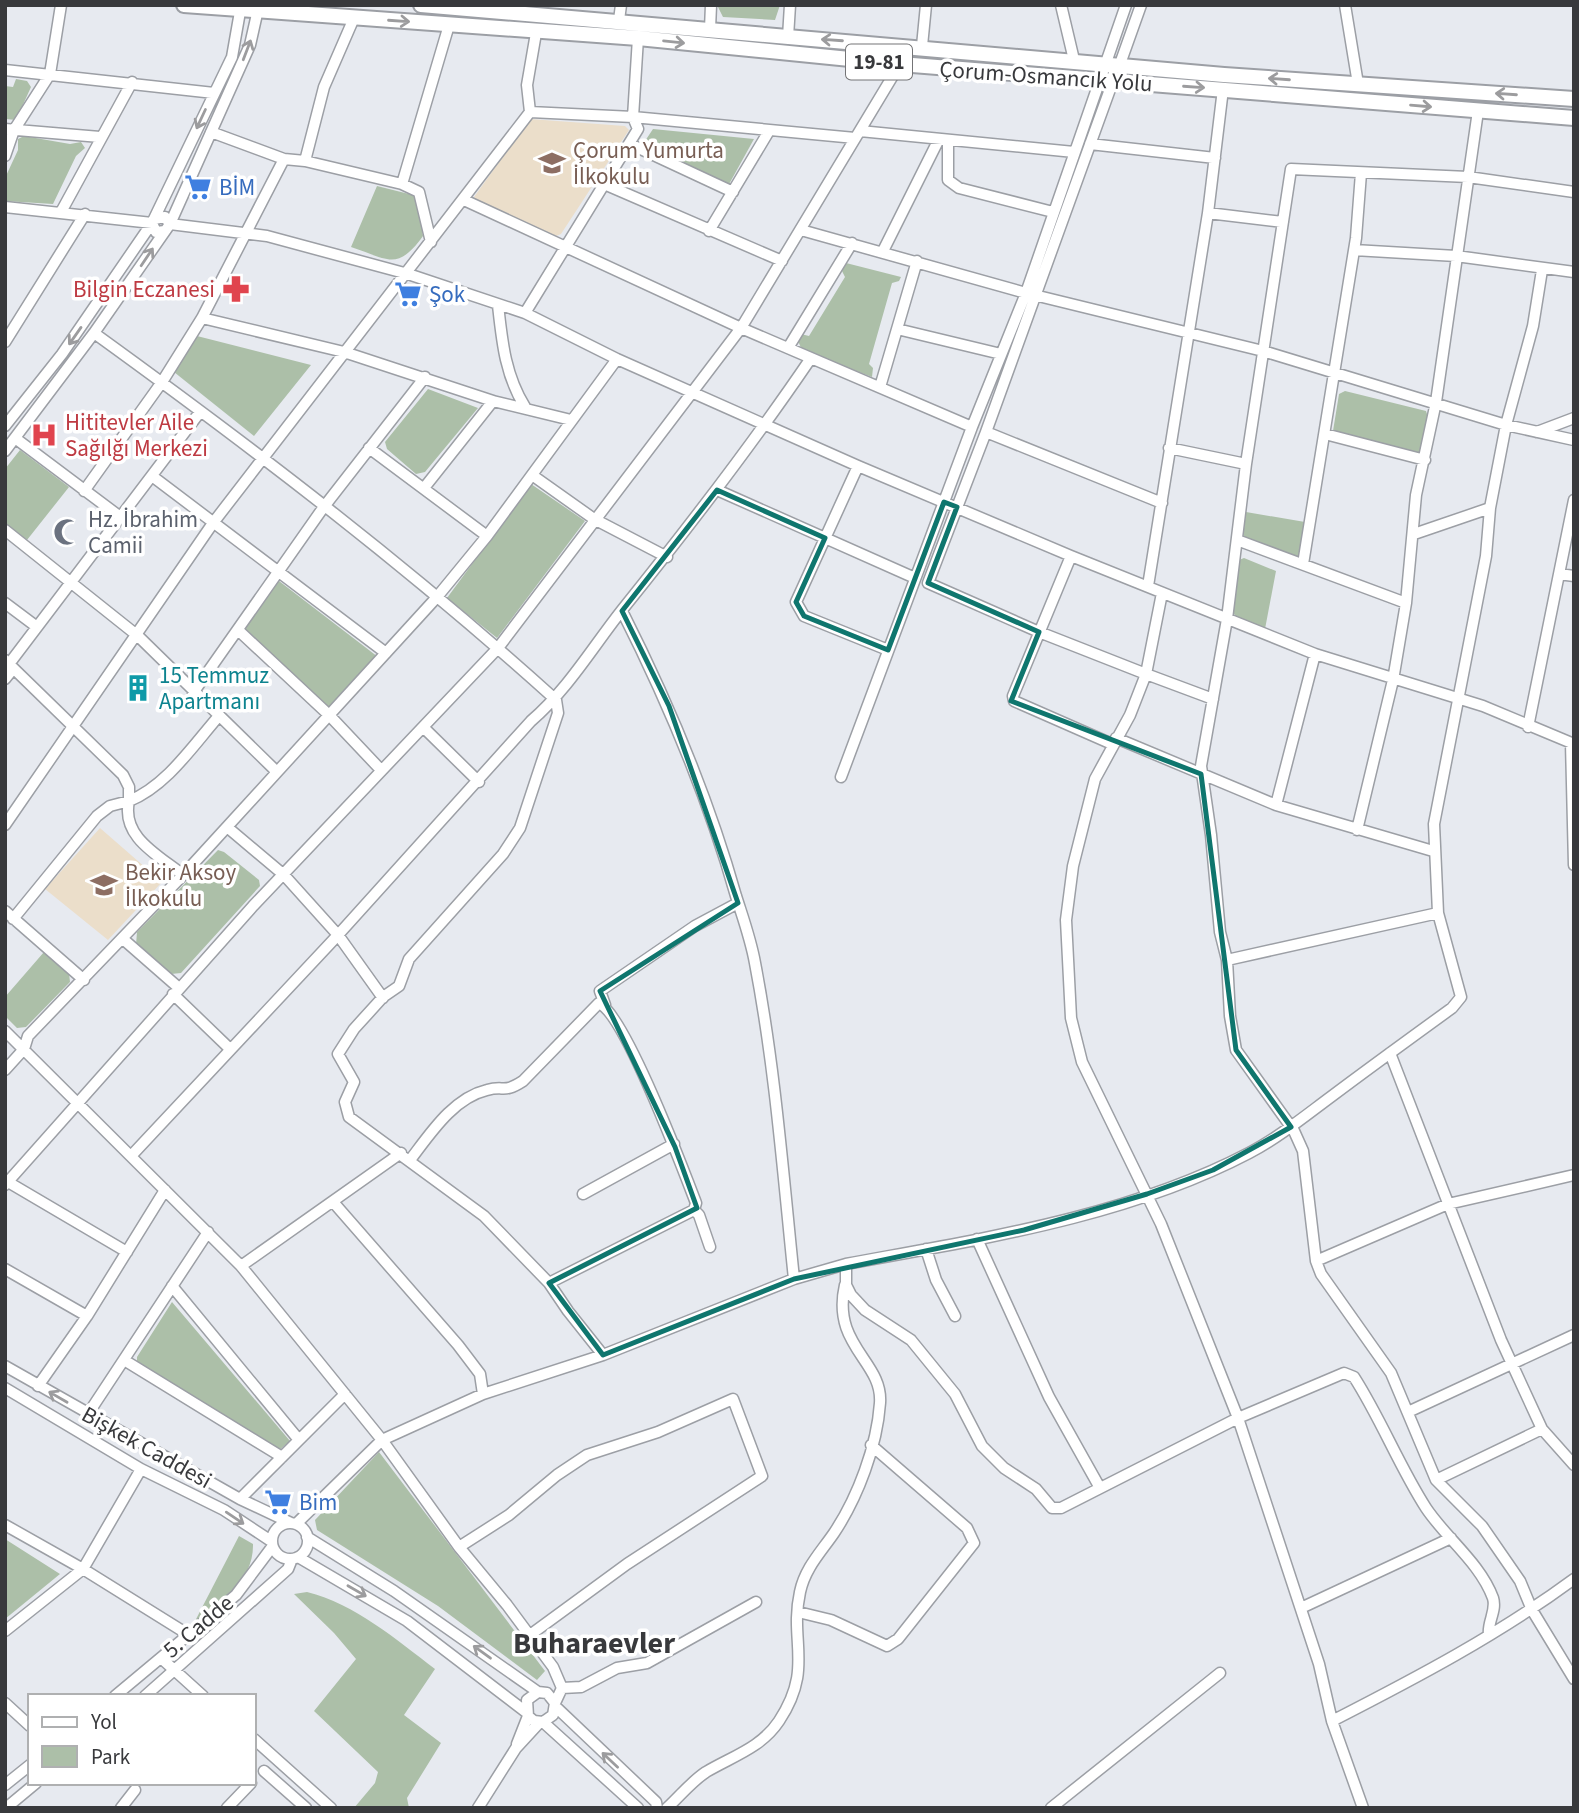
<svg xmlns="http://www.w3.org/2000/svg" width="1579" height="1813" font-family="'Source Sans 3',sans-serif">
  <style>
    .education { fill: #ebdeca }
    .green { fill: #acbfa8 }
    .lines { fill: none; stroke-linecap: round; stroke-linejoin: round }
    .minor-casing { stroke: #9c9fa5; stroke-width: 13 }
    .highway-casing { stroke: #9c9fa5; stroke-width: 18 }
    .minor { stroke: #fff; stroke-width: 10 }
    .highway { stroke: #fff; stroke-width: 14 }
    .oneway { stroke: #9c9c9e }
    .marked { fill: none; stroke: #0f766e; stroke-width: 5; stroke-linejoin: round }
    .labels { text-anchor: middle; stroke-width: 7; stroke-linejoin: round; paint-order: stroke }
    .shield { fill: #fff; stroke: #747476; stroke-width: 2 }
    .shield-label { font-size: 21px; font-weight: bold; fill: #38393c }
    .street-label { font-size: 23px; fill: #38393c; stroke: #fff }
    .education-label { font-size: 23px; fill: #785e54; stroke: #fff; text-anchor: start }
    .shop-label { font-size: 23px; fill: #366cbe; stroke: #fff; text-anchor: start }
    .health-label { font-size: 23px; fill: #be3a42; stroke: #fff; text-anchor: end }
    .worship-label { font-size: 23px; fill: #5b616d; stroke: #fff; text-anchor: start }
    .culture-label { font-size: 23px; fill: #0d838f; stroke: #fff; text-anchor: start }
    .district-label { font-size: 30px; font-weight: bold; fill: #38393c; stroke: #fff }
  </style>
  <rect width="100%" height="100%" fill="#e7eaf0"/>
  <path class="education" d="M530,119L625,126L629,130L561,234L556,236L476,201L474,197Z
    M100,828L162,882L108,940L45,889Z"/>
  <path class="green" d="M717,5H780L775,20L723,17Z
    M16,79L27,81L31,87L16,120L6,119L5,86L13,87Z
    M653,129L754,139L728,186L641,147Z
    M24,136L70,144L81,142L85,148L76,156L53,204L5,201V178L18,150V139Z
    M377,186L417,196L423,236C397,272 388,259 351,247Z
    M846,263L901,277L899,281L892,283L869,364L873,368L872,377L802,350L798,341L801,334L809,336L845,277L842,271Z
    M197,336L311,365L254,436L174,372Z
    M428,389L478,408L425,472L416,474L387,449L385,442Z
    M1345,391L1426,411L1429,420L1421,459L1339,436L1333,431L1339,394Z
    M20,450L69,487L27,540L5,523V469Z
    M531,484L585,521L497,638L447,598Z
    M1246,512L1305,522L1299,557L1293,559L1243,537Z
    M1244,558L1276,571L1265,629L1237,619L1233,612L1239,560Z
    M279,581L378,657L330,708L245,629Z
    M218,850L224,852L259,880L260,886L181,973L171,974L136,945L137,932Z
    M44,952L69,973L70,982L26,1027L17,1028L5,1016V997Z
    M172,1302L290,1441L278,1451L137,1363V1357Z
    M379,1452L545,1671L537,1680L438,1606L317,1530L315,1520Z
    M239,1536L253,1544C254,1582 219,1603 193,1625Z
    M5,1539L60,1574L5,1619Z
    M307,1592C355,1604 397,1640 435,1669L404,1715L441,1743L407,1798L409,1808H354L375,1783L378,1772L314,1711L356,1659L334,1633L294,1594Z"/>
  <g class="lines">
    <defs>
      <path id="minor" d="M1061,5L1074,60
        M1345,5L1358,84
        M619,20L621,5
        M710,29L711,5
        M788,37L790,5
        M922,46L926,5
        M1120,64L1141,5
        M5,70L214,93
        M530,112L633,117L855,138
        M5,129L100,137
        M860,131L1074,152
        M211,132L284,159L305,161L402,184L419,192L431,242
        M948,140V180L959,188L1053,212
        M630,144L733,192
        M1090,144L1215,158
        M5,156L14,130L50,74L61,5
        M305,161L324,87L354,18
        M402,184L449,25
        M604,184L782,261
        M464,200L741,328L972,427
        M5,207L152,223L156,232L165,231
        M61,212L132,82
        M1208,213L1283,222
        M154,219L165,217L170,224L267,236L408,274L525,313L617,359L858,466L1071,556L1315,654L1483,706L1574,744
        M801,230L1026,293L1263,351L1506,425L1574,440
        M709,231L769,131
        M1354,250L1456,256L1574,272
        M883,251L939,139
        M498,305C502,341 505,375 525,407
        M525,313L638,129L633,117L638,38
        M202,318L344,352L493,401L571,420
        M897,329L1001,354
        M94,333C253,448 410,568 556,700L558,713L520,828L503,854L409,959L399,986L383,997L354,1029L338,1054L354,1082L345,1102L349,1117L484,1216L549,1283L568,1311L603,1355
        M5,342L85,214
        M788,348L852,243
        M880,387L917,261
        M5,426L62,354L152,223L232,57L241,6
        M986,432L1113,81
        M1537,432L1574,418
        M1325,434L1425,460
        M15,438L119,516
        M369,448L487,536
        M1169,448L1246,464
        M5,451L94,333L170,224L250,45L259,5
        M858,466L796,602L804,616L888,650
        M532,475L594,519L667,557
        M152,476L386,653
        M424,488L493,401
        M717,490L915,578
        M84,491L162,382L202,318L284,159
        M5,530L138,636L277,772
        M1414,534L1490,508
        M1237,540L1406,603
        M1071,556L1013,696L1014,701L1112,744
        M1303,564L1356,238L1361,173
        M1559,574L1574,576
        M1148,586L1208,213L1223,89
        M1162,593L1146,674L1213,699
        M5,603L37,627
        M238,630L329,715L381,770
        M5,660L9,664L200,412
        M9,664L123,775L129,787V801C166,786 192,747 218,717
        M5,679L13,669
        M193,693L323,508L425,377
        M423,727L479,782
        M1528,727L1574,500
        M1116,738L1276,805L1433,851
        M1571,743L1574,865
        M841,777L972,427L1026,293L1126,5
        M1276,805L1315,654
        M5,825L213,523L530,112L527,85L536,33
        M1357,830L1393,680L1406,603L1416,495L1436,402L1478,111
        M5,911L84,980
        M1438,913L1227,960L1220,932L1211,835L1201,766L1227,619L1246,464L1291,169L1468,177L1574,192
        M13,919L97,816L110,806L129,801C121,837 158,855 183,875
        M123,939L179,988
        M1227,960L1230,1016L1236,1050L1294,1131L1303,1151L1316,1261L1321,1274L1391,1373L1436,1480L1482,1526L1520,1581L1532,1610L1574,1679
        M173,994L229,1048
        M383,998L338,935L531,721C568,689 592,648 622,610C688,528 752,445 811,358
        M605,1005L600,991L695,926L738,903
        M5,1031L241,1266L382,1440L459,1547L507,1605L553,1667L562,1688L555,1703
        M1390,1053L1501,1340L1542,1429L1436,1480
        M5,1070L24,1049L28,1036L183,875L437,597L487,536L617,359
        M131,1156L338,935L284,875L227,827
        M410,1160C430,1134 453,1098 487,1090C505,1085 503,1094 523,1081L599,1003C625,1015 683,1169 696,1203L694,1210L549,1283
        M8,1182L127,1252
        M5,1185L253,906L498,648L741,328L900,64
        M583,1194L674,1144
        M334,1203L458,1345L480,1374L483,1394
        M694,1210L699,1215L710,1247
        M977,1239L1049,1397L1100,1488
        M926,1249L936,1280L955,1316
        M1316,1261L1448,1204L1574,1175
        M846,1264C980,1239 1127,1217 1249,1153C1278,1138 1305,1116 1332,1096C1372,1066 1412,1037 1452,1008L1461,997L1438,913L1434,824L1486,556L1490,508L1506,425L1533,326L1542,270
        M241,1266L401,1153
        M5,1269L87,1316
        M794,1279L846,1264V1285L851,1295L865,1310L911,1340L955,1394L982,1446L1004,1468L1036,1489L1052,1508H1061L1238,1418L1161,1224L1082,1062L1071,1018L1066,920L1073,866L1095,779L1130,715L1146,674L1039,632L928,583L986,432L1162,503
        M172,1286L299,1440
        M124,1360L282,1457
        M5,1366L240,1499L291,1523
        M38,1386L87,1316L165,1190
        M5,1388L141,1469L224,1510L271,1541
        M1408,1412L1574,1335
        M88,1414L208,1232
        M1542,1429L1574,1465
        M240,1499L345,1394
        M272 1541a18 18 0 1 1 36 0a18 18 0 1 1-36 0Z
        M296,1524L382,1440L483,1394L603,1355L794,1279C783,1173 775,1067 755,963C751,940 743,918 736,896C708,797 668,702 622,611
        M5,1525L83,1569L189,1635
        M307,1537L394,1591L538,1692
        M459,1547L509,1515L557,1475L587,1455L658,1432L733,1399L762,1476L627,1564L530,1635
        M298,1557L407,1621L526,1712
        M1301,1608L1451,1538
        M798,1612L831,1620L887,1646L898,1639L974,1543L967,1528L871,1445
        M5,1631L83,1569L141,1469
        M161,1658L203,1696
        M562,1688L581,1687L617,1668L647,1663L756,1602
        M115,1696L236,1595L272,1547
        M145,1696L288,1569L292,1559
        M5,1703L30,1726
        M556,1707L656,1802L657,1808
        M1332,1721C1416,1678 1498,1635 1574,1579
        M543,1722L553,1715L555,1703L547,1693L538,1692L527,1700L528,1716L534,1721L543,1722L638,1808
        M254,1739L331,1808
        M517,1744L528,1716
        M264,1771L306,1808
        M5,1785L30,1765
        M6,1808L36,1783
        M121,1808L135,1790
        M227,1808L251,1783
        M478,1808L516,1748L539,1723
        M667,1808C681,1795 691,1782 706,1772C733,1756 761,1748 779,1721C814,1668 789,1642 800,1592C805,1568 821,1552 834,1533C858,1497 877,1446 880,1403C883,1361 831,1346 845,1285
        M1051,1808L1220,1673
        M1363,1808L1332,1721L1319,1664L1238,1418L1344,1373L1354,1377C1381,1419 1399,1466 1426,1508C1446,1538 1480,1563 1493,1598C1497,1611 1487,1622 1489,1635"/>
      <path id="highway" d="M184,5L638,38L900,64L1574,118
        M421,5L1224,75L1574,99"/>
    </defs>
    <use href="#minor" class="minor-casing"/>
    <use href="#highway" class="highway-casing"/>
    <use href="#minor" class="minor"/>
    <use href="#highway" class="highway"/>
  </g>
  <defs><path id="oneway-shaft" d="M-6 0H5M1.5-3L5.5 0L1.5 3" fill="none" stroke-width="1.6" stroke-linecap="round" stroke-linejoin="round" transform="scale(1.75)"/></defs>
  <g class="oneway">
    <use href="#oneway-shaft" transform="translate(399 21) rotate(4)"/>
    <use href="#oneway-shaft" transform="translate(832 40) rotate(-176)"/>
    <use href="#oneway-shaft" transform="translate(674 42) rotate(6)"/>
    <use href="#oneway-shaft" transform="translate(247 50) rotate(-69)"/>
    <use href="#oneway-shaft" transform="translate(1279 79) rotate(-176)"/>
    <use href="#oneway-shaft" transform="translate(1194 87) rotate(4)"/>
    <use href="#oneway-shaft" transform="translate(1506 94) rotate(-176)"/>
    <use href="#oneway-shaft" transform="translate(1421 106) rotate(5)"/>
    <use href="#oneway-shaft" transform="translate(201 119) rotate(115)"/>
    <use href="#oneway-shaft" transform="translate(147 257) rotate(-56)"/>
    <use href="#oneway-shaft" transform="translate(75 336) rotate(125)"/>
    <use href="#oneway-shaft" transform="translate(58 1397) rotate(-150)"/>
    <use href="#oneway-shaft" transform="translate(235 1518) rotate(34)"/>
    <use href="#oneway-shaft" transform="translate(357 1591) rotate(30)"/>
    <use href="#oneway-shaft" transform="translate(482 1652) rotate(-144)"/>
    <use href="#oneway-shaft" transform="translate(610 1760) rotate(-137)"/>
  </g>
  <path class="marked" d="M717,490L825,538L796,602L804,616L888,650L944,502L957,507L928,583L1039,632L1011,701L1201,774L1236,1050L1291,1127L1213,1170L1147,1194L1024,1230L794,1279L603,1355L549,1283L697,1208L675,1147L600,991L738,903L669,706L622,611Z"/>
  <defs>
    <symbol id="school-bare" viewBox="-9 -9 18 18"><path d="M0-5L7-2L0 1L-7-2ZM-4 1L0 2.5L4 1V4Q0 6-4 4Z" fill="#8d6e63" stroke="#fff" stroke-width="2.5" paint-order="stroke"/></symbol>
    <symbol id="supermarket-bare" viewBox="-9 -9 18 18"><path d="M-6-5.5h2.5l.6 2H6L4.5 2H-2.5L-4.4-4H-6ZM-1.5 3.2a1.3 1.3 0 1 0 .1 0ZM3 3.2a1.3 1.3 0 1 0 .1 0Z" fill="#3f7fe0" stroke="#fff" stroke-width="2.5" paint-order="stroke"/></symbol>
    <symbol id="pharmacy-bare" viewBox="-9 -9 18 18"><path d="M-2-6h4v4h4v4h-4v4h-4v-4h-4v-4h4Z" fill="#e0444e" stroke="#fff" stroke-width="2.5" paint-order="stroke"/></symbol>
    <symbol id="hospital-bare" viewBox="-9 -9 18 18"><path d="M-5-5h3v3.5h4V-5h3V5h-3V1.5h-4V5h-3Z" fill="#e0444e" stroke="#fff" stroke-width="2.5" paint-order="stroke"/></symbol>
    <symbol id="mosque-bare" viewBox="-9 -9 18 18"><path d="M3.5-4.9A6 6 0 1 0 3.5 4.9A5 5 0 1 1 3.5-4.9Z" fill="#6b7280" stroke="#fff" stroke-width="2.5" paint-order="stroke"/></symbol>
    <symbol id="building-bare" viewBox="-9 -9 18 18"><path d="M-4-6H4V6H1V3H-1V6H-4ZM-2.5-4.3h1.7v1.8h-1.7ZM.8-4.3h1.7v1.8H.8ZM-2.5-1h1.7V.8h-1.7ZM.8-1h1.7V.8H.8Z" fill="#0f9aa8" stroke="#fff" stroke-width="2.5" paint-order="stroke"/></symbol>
  </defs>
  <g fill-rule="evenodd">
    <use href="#school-bare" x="533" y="144" width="38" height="38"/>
    <use href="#supermarket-bare" x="179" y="168" width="38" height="38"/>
    <use href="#pharmacy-bare" x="217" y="270" width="38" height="38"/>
    <use href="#supermarket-bare" x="389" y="275" width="38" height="38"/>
    <use href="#hospital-bare" x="25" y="416" width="38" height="38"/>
    <use href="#mosque-bare" x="48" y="513" width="38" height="38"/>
    <use href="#building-bare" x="119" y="669" width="38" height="38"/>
    <use href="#school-bare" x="85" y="866" width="38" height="38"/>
    <use href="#supermarket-bare" x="259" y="1483" width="38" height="38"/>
  </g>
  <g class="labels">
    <rect class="shield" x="846" y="44.5" width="66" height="35" rx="5"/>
    <g class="shield-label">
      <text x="879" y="69">19-81</text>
    </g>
    <g class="street-label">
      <text transform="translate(1046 76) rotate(4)" y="8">Çorum-Osmancık Yolu</text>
      <text transform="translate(147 1447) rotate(29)" y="8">Bişkek Caddesi</text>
      <text transform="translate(198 1626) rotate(-40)" y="8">5. Cadde</text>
    </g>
    <g class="education-label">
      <text x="573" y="158">Çorum Yumurta<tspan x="573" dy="26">İlkokulu</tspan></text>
      <text x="125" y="880">Bekir Aksoy<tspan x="125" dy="26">İlkokulu</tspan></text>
    </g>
    <g class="shop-label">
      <text x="219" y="195">BİM</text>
      <text x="429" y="302">Şok</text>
      <text x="299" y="1510">Bim</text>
    </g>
    <g class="health-label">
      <text x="215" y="297">Bilgin Eczanesi</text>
      <text x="65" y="430" text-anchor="start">Hititevler Aile<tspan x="65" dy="26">Sağılğı Merkezi</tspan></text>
    </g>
    <g class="worship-label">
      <text x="88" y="527">Hz. İbrahim<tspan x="88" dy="26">Camii</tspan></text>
    </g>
    <g class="culture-label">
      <text x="159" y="683">15 Temmuz<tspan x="159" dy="26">Apartmanı</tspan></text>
    </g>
    <g class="district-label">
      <text x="594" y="1653">Buharaevler</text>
    </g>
  </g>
  <rect width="1579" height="1813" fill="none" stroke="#38393c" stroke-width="14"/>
  <rect x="28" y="1694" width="228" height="91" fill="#ffffff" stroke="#afb0b1" stroke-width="2"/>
  <rect x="42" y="1717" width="35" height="10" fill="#ffffff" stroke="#afb0b1" stroke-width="2"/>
  <text x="91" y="1729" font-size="21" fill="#38393c">Yol</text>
  <rect x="42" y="1746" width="35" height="21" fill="#acbfa8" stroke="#afb0b1" stroke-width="2"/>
  <text x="91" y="1764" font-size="21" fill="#38393c">Park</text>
</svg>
